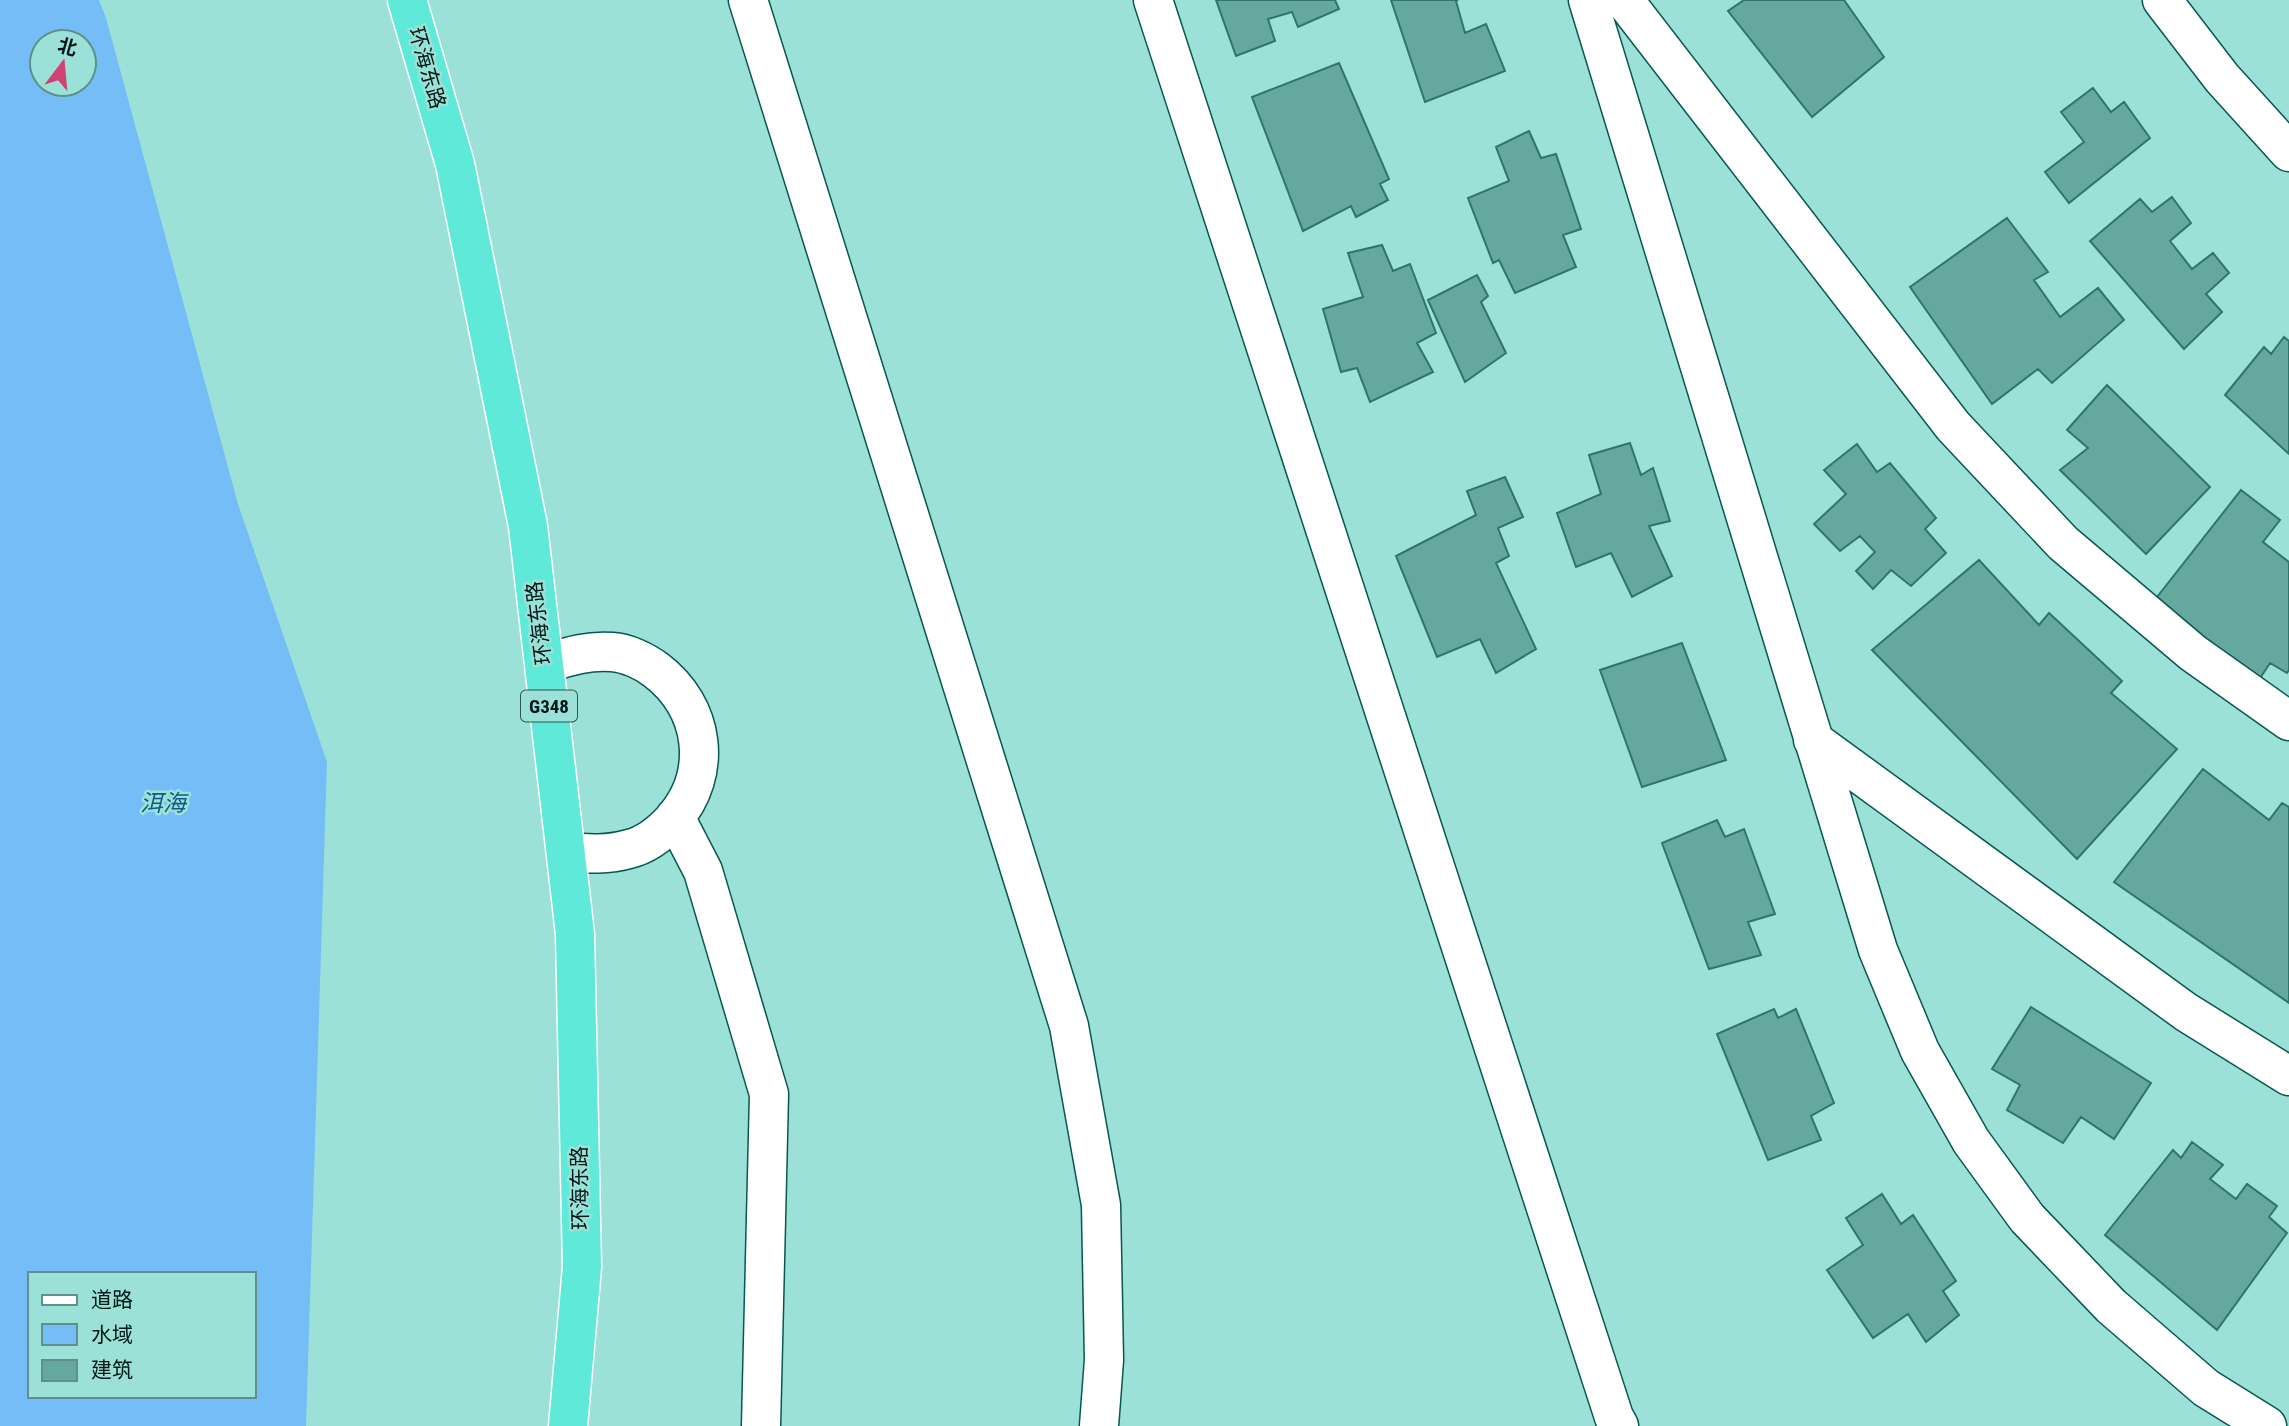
<svg xmlns="http://www.w3.org/2000/svg" width="2289" height="1426" font-family="'Roboto Condensed','Noto Sans SC',sans-serif">
  <style>
    .water { fill: #74bdf7; fill-rule: evenodd }
    .building { fill: #64a89e; stroke: #2f756c; stroke-width: 2 }
    .lines { fill: none; stroke-linecap: round; stroke-linejoin: round }
    .minor-casing { stroke: #065850; stroke-width: 41 }
    .highway-casing { stroke: #fff; stroke-width: 41 }
    .minor { stroke: #fff; stroke-width: 38 }
    .highway { stroke: #5fe9d8; stroke-width: 38 }
    .labels { text-anchor: middle; stroke-width: 5; stroke-linejoin: round; paint-order: stroke }
    .shield { fill: #9ce1d7; stroke: #2f5550; stroke-width: 2 }
    .shield-label { font-size: 19px; font-weight: bold; fill: #001916 }
    .street-label { font-size: 21px; fill: #001916; stroke: #9ce1d7 }
    .water-label { font-size: 23px; font-style: italic; fill: #115988; stroke: #9ce1d7 }
  </style>
  <rect width="100%" height="100%" fill="#9ce1d7"/>
  <path class="water" d="M0,0H99L106,18L238,504L327,762L306,1426H0ZM42,42H84V84H42ZM30,1274H254V1396H30Z"/>
  <path class="building" d="M1216,0H1335L1339,9L1298,27L1292,12L1268,19L1275,41L1236,56Z
    M1391,0H1458L1456,1L1465,33L1486,24L1505,71L1425,102Z
    M1744,0H1844L1884,57L1812,117L1728,11Z
    M1339,63L1389,179L1380,184L1388,200L1356,217L1351,206L1303,231L1252,97Z
    M2093,88L2111,112L2124,102L2150,138L2069,203L2045,172L2084,142L2061,112Z
    M1529,131L1541,158L1556,154L1581,229L1563,235L1576,267L1515,293L1499,260L1493,263L1468,198L1509,181L1496,147Z
    M2172,197L2191,223L2170,241L2192,269L2213,253L2229,273L2206,294L2222,312L2184,349L2090,241L2140,199L2152,212Z
    M2007,218L2048,272L2034,280L2060,317L2098,288L2124,320L2052,383L2038,369L1992,404L1910,287Z
    M1382,245L1393,271L1410,264L1436,333L1417,343L1433,372L1370,402L1357,368L1341,372L1323,309L1363,297L1348,253Z
    M1477,275L1488,296L1481,302L1506,353L1465,382L1428,300Z
    M2284,337L2289,341V454L2225,395L2264,347L2271,354Z
    M2107,385L2210,487L2146,554L2060,470L2088,448L2067,430Z
    M1630,443L1641,475L1653,468L1670,521L1649,526L1672,576L1632,597L1611,553L1576,567L1557,513L1601,494L1589,455Z
    M1857,444L1877,472L1890,463L1936,518L1925,529L1946,553L1911,586L1891,570L1873,589L1856,571L1875,552L1860,536L1840,551L1814,524L1846,494L1824,470Z
    M1505,477L1523,517L1498,528L1509,556L1496,563L1536,649L1496,673L1480,639L1437,657L1396,556L1476,515L1467,491Z
    M2241,490L2280,520L2263,542L2289,562V670L2287,673L2270,663L2255,686L2150,606Z
    M1979,560L2039,625L2049,613L2122,681L2111,693L2177,749L2077,859L1872,650Z
    M1682,643L1726,760L1642,787L1600,670Z
    M2203,769L2269,820L2282,803L2289,807V1003L2114,882Z
    M1717,820L1725,837L1744,829L1775,914L1748,922L1761,955L1709,969L1662,843Z
    M2031,1007L2151,1083L2114,1139L2081,1117L2063,1143L2007,1110L2020,1085L1992,1069Z
    M1774,1009L1778,1018L1796,1009L1834,1103L1811,1116L1821,1140L1768,1160L1717,1034Z
    M2192,1142L2223,1165L2210,1179L2236,1199L2247,1184L2277,1206L2269,1217L2287,1233L2217,1330L2105,1235L2173,1150L2181,1158Z
    M1882,1194L1901,1224L1913,1215L1956,1281L1943,1291L1959,1315L1926,1342L1908,1314L1873,1338L1827,1270L1863,1245L1846,1218Z"/>
  <g class="lines">
    <defs>
      <path id="minor" d="M748,0L1069,1026L1101,1205L1104,1360L1099,1426
        M1153,0L1614,1417L1619,1426
        M1588,0L1878,950L1920,1051L1971,1141L2027,1218L2111,1306L2206,1388L2267,1426
        M1624,0L1953,426L2063,543L2193,653L2289,721
        M2162,0L2222,78L2289,152
        M544,664C567,657 587,650 612,652C627,653 644,661 656,670C705,707 714,773 673,820C662,832 646,845 629,849C608,855 588,854 566,852
        M1813,740L2186,1012L2289,1076
        M675,817L703,871L769,1094L761,1426"/>
      <path id="highway" d="M407,0L455,164L528,526L575,934L582,1267L568,1426"/>
    </defs>
    <use href="#minor" class="minor-casing"/>
    <use href="#highway" class="highway-casing"/>
    <use href="#minor" class="minor"/>
    <use href="#highway" class="highway"/>
  </g>
  <g class="labels">
    <rect class="shield" x="521" y="690.5" width="56" height="31" rx="5"/>
    <g class="shield-label">
      <text x="549" y="713">G348</text>
    </g>
    <g class="street-label">
      <text transform="translate(427 68) rotate(74)" y="7">环海东路</text>
      <text transform="translate(539 623) rotate(-97)" y="7">环海东路</text>
      <text transform="translate(580 1188) rotate(-91)" y="7">环海东路</text>
    </g>
    <g class="water-label">
      <text x="163" y="811">洱海</text>
    </g>
  </g>
  <rect x="28" y="1272" width="228" height="126" fill="#9ce1d7" stroke="#5e918a" stroke-width="2"/>
  <rect x="42" y="1295" width="35" height="10" fill="#ffffff" stroke="#5e918a" stroke-width="2"/>
  <text x="91" y="1307" font-size="21" fill="#001916">道路</text>
  <rect x="42" y="1324" width="35" height="21" fill="#74bdf7" stroke="#5e918a" stroke-width="2"/>
  <text x="91" y="1342" font-size="21" fill="#001916">水域</text>
  <rect x="42" y="1360" width="35" height="21" fill="#64a89e" stroke="#5e918a" stroke-width="2"/>
  <text x="91" y="1377" font-size="21" fill="#001916">建筑</text>
  <g transform="translate(63 63) rotate(16)"><circle r="33" fill="#9ce1d7" stroke="#5e918a" stroke-width="2"/>
  <path d="M0-5L12 26L0 18L-12 26Z" fill="#cf4272"/>
  <text y="-10" font-size="19" font-weight="bold" text-anchor="middle" fill="#001916">北</text>
  </g>
</svg>
